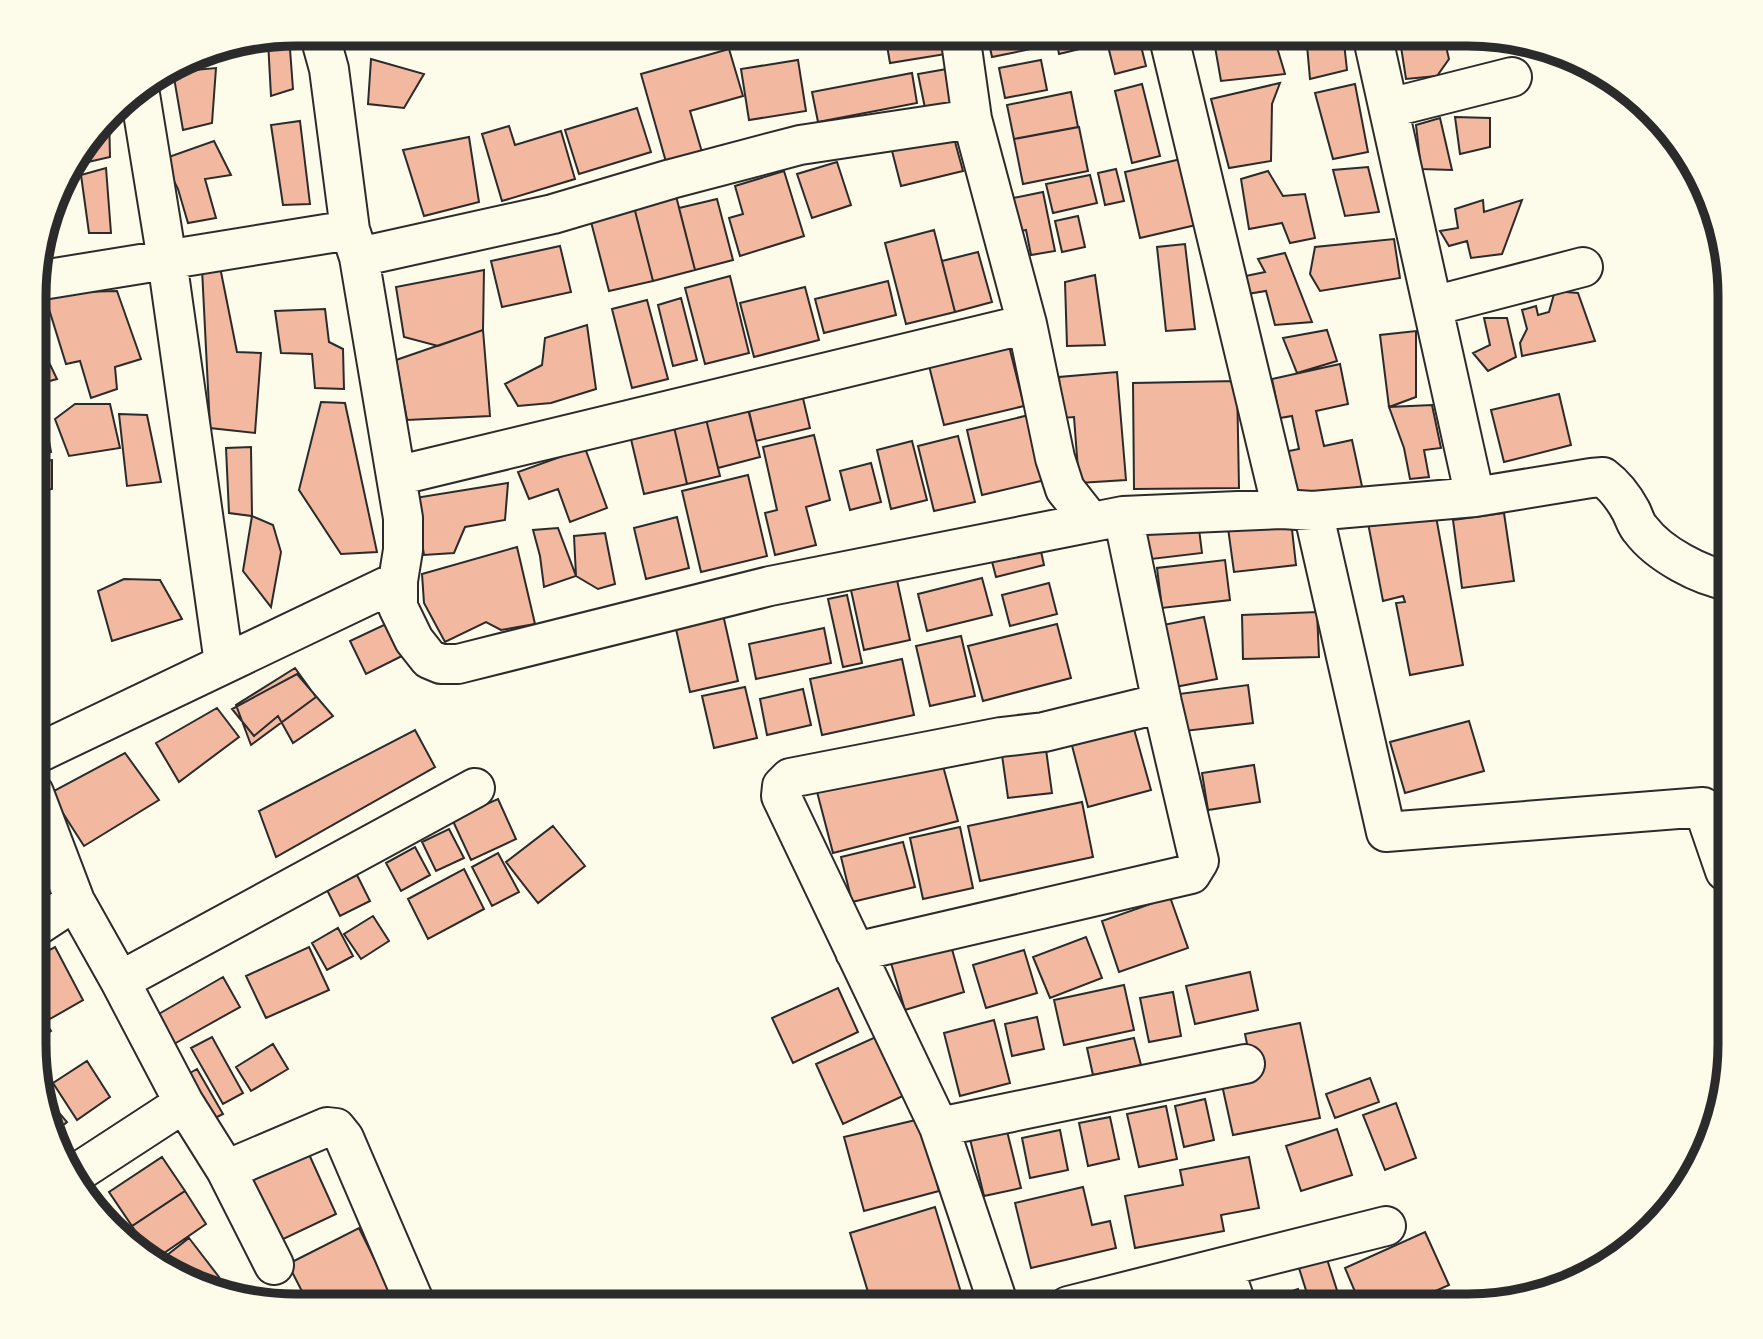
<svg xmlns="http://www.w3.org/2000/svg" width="1763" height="1339" font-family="Mulish,sans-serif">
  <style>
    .building { fill: #f2b8a0; stroke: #2b2b2b; stroke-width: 2 }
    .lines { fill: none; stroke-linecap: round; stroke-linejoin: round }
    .minor-casing { stroke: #2b2b2b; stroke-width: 42 }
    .minor { stroke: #fdfbea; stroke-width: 38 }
    .rim { fill: none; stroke: #2b2b2b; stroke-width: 9 }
  </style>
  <rect width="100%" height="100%" fill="#fdfbea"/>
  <path class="building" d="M885,34H950L952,53L890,63Z
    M987,34H1033L1036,48L992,57Z
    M1055,34H1085L1088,47L1059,54Z
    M1105,34H1138L1146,66L1115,74Z
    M1195,34H1228L1232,49L1248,47L1244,34H1273L1285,74L1221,81L1214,41L1196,43Z
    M1306,34H1343L1347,70L1310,79Z
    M1399,34H1443L1449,59L1437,76L1406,79Z
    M289,36L293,89L271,96L268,41Z
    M729,49L743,96L690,111L704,159L668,169L641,74Z
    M371,59L424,74L404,108L368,104Z
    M798,60L806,111L749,120L741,69Z
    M1041,60L1047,90L1005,98L999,68Z
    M958,67L964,101L925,108L918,74Z
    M216,68L212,123L183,130L173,72Z
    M912,73L917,103L818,122L812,92Z
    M1280,83L1272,104L1271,161L1229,168L1211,99Z
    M1142,84L1160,156L1132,163L1115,91Z
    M1355,84L1368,152L1333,159L1315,93Z
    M1071,92L1078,127L1014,139L1007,105Z
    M637,108L651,152L579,174L565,130Z
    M109,115L110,157L75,165L73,158Z
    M1455,117L1490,118V147L1460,154Z
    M1440,118L1452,170L1421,169L1416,125Z
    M300,121L310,204L283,205L271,125Z
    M509,126L515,145L561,131L575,179L502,201L482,134Z
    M1079,127L1088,171L1023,184L1014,139Z
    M952,131L963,171L901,186L891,147Z
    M469,137L479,202L424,216L403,150Z
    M214,141L231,175L205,179L216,218L188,223L178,189L163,159Z
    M1181,159L1196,225L1140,238L1125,172Z
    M837,162L851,205L812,218L797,174Z
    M1368,167L1379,212L1345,216L1333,170Z
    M106,168L111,233H89L81,175Z
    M1116,169L1124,201L1105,205L1098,173Z
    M784,171L804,236L740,256L729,218L743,214L735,186Z
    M1268,171L1283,196L1305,194L1315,238L1290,243L1282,223L1249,229L1241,179Z
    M1090,175L1097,203L1053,213L1046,184Z
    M675,192L695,270L653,281L634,207Z
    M1043,192L1055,251L1031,255L1026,230L1016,232L1008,199Z
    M717,199L733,260L695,270L679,208Z
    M1483,200L1484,212L1522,200L1502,254L1471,258L1467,241L1449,246L1440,231L1458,228L1455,209Z
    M634,207L653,281L609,291L590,218Z
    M1078,216L1085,247L1062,252L1055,221Z
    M934,230L955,312L906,324L885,243Z
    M44,235L49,259L36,264V261Z
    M1394,239L1400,278L1320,291L1310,274L1315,247Z
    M1185,244L1195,329L1166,331L1157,247Z
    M560,246L571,292L502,307L491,261Z
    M978,252L992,302L955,312L942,261Z
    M1285,253L1312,322L1275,325L1266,291L1241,295L1236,278L1265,272L1258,259Z
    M220,267L237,352L261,353L255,433L210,428L202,269Z
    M484,270L483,330L438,346L404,337L396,287Z
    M1095,275L1105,345L1067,346L1065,282Z
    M730,276L749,353L705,364L685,288Z
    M888,281L896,315L824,333L815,299Z
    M1560,284L1566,292L1578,293L1595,341L1522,356L1520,343L1527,329L1522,310L1536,306L1538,315L1549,312L1554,294Z
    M805,287L819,340L754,357L740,303Z
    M117,291L141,359L115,367L117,389L91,398L80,361L66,364L44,293Z
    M681,298L697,360L673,366L658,305Z
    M647,300L668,379L632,388L612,309Z
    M325,309L329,342L343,349L344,389L315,388L312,354L281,353L275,311Z
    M1484,318H1507L1516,357L1488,371L1473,353L1490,345Z
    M587,325L596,389L551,403L518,406L505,384L542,365L545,338Z
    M483,330L490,416L407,420L396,360Z
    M1327,330L1337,361L1297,373L1283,338Z
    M1416,331V397L1389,407L1380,335Z
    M35,333L57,379L35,385Z
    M1007,338L1024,406L944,425L927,358Z
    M1340,364L1348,404L1316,411L1324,446L1352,440L1363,491L1291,506L1279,453L1299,449L1292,416L1280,418L1272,379Z
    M1117,372L1126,480L1079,483L1074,417L1062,418L1059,377Z
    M1237,381L1239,488L1134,489L1133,383Z
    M802,394L810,428L756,441L748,407Z
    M1559,394L1571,445L1504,462L1491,410Z
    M321,402L345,403L377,552L341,554L299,490Z
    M75,404H110L120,448L69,456L55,419Z
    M1432,405L1441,448L1424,450L1429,477L1410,479L1404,448L1389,407Z
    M748,409L760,457L718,468L706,419Z
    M44,413L51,452L35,455V414Z
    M119,414L147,415L161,482L127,486Z
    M1029,415L1045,480L982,495L967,430Z
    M706,419L720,476L687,484L674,427Z
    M674,427L687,484L644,494L630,435Z
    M814,435L830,500L806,507L816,545L775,555L765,513L777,510L763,447Z
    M958,436L975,502L934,511L918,446Z
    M912,441L927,500L891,509L877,450Z
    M251,447L252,516L229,513L226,448Z
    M585,448L607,508L570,522L558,489L529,499L518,472Z
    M52,460V489L35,492V462Z
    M871,463L881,502L850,510L840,471Z
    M748,475L767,556L701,572L682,491Z
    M508,483L505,520L465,527L454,553L424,555L415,498Z
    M1435,511L1463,665L1410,675L1396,603L1405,602L1403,596L1383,601L1368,523Z
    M1504,513L1514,581L1462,588L1453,520Z
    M252,516L273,525L281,552L271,607L243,571Z
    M677,517L689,568L646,579L634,528Z
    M1198,521L1202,553L1143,560L1139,529Z
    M1291,521L1296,565L1234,572L1228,528Z
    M558,528L576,576L544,587L540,556L533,530Z
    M605,533L615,584L598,589L576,576L574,536Z
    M1039,542L1044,565L996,577L990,554Z
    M517,547L535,624L501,630L486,622L445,642L424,603L422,574Z
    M1225,560L1230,600L1162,608L1157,568Z
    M982,578L992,615L927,631L918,594Z
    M124,579L160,580L182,619L112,641L98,591Z
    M897,580L910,640L864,650L851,590Z
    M1049,583L1057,614L1010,626L1002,595Z
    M847,595L862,663L843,667L828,599Z
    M722,610L738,681L690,692L674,620Z
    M1317,612L1319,657L1243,659L1242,615Z
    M1204,617L1217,679L1175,687L1163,625Z
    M386,624L402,656L366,674L350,641Z
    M1057,624L1071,678L983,701L968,646Z
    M824,628L831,663L756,679L749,644Z
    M961,636L975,696L930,706L916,646Z
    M902,659L914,715L822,735L810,679Z
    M295,668L316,697L251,745L236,705Z
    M297,674L333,716L293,743L278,716L254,736L232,709Z
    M1248,685L1253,723L1176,732L1171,695Z
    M745,687L757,738L714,748L702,696Z
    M803,689L811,725L767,735L760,699Z
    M217,708L239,737L179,782L156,743Z
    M1469,721L1484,771L1405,793L1390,742Z
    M1132,722L1151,790L1088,807L1070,738Z
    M415,730L435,767L276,857L259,811Z
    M1044,735L1052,793L1008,798L1000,741Z
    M125,753L159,800L84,846L50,793Z
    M940,755L958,821L833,853L816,788Z
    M1254,765L1260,802L1208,810L1202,773Z
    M498,799L516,839L471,860L452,819Z
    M1082,802L1093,857L980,881L968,826Z
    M553,826L585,866L538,903L506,862Z
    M960,827L973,888L923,899L910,838Z
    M449,829L464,858L436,871L422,842Z
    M903,842L915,887L852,902L841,857Z
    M415,847L430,875L401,891L386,863Z
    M498,853L519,892L492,906L472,867Z
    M464,869L484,909L428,939L408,899Z
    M357,875L370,901L340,916L327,890Z
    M1170,897L1188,948L1119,972L1102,921Z
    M373,916L389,941L361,959L344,934Z
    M338,928L353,956L327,970L312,943Z
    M948,935L964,992L905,1010L888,953Z
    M1086,937L1102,978L1050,998L1033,957Z
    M55,947L83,1000L50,1019L34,990V958Z
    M309,947L329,990L266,1018L246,976Z
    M1024,950L1037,993L986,1008L973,965Z
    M1250,972L1258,1010L1195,1024L1186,986Z
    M223,977L240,1007L174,1044L157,1015Z
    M1124,985L1134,1030L1064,1045L1054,1000Z
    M838,988L858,1032L793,1063L772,1018Z
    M1173,992L1181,1036L1149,1042L1140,998Z
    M34,1005L51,1031L34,1042Z
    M1037,1017L1044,1049L1012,1056L1005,1024Z
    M994,1020L1010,1083L960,1096L944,1033Z
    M1300,1023L1320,1118L1233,1135L1222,1085L1254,1078L1245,1034Z
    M878,1036L905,1095L843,1124L816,1064Z
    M212,1037L243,1093L223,1104L191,1048Z
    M1134,1038L1141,1065L1093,1075L1087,1048Z
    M273,1044L288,1069L251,1091L236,1067Z
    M87,1061L110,1097L77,1120L53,1083Z
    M197,1069L223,1114L209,1121L183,1077Z
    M1370,1078L1379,1102L1335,1118L1326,1094Z
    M42,1093L67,1122L53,1133Z
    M1205,1099L1214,1140L1184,1147L1175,1106Z
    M1396,1103L1416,1158L1385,1170L1363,1115Z
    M1166,1106L1177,1159L1139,1167L1127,1114Z
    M1110,1117L1119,1159L1088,1166L1079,1123Z
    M920,1119L939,1191L864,1211L844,1137Z
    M1006,1127L1021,1188L984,1196L969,1135Z
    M1337,1129L1352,1175L1301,1191L1286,1146Z
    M1060,1130L1068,1170L1030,1178L1022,1138Z
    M303,1141L336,1214L277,1242L243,1168Z
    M162,1157L185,1191L132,1226L109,1192Z
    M1249,1157L1259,1208L1221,1215L1224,1231L1135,1248L1125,1196L1183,1185L1180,1170Z
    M1083,1187L1092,1225L1110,1221L1116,1248L1031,1268L1015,1203Z
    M185,1191L206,1224L154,1260L132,1226Z
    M935,1207L963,1299L942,1306L872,1305L850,1233Z
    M359,1228L397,1305H309L288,1264Z
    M1425,1232L1449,1285L1402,1306H1361L1345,1268Z
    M189,1238L219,1277L204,1288L195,1286L157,1263Z
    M1326,1256L1342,1306H1311L1298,1265Z
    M1298,1289L1303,1306H1249V1305Z"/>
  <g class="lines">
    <defs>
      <path id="minor" d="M319,33L329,69L350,230L359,257L403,518V550L398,581V607L414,640L429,659L441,664H458L770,586L1123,516L1282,509L1313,511L1475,497L1591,478L1603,477C1615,486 1624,498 1631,511C1634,517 1636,525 1641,530C1659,554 1700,576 1730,581
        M960,34L972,119L1027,324L1055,458L1065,489L1091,522
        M1168,34L1282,509
        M1372,34L1475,497
        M139,88L167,260L224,663
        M1389,108L1512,77
        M359,257L553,214L671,179L800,145L972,119
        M36,281L350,230
        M1433,306L1583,267
        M396,476L1027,324
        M1313,511L1386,832L1703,807L1725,871
        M34,755L398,581
        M34,793L75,901L120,981L184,1103L226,1170L274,1265
        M34,928L75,901
        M855,952L1191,874L1199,861L1162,703L1123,516
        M120,981L475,788
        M939,1127L1245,1064
        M226,1170L327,1127L336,1128L344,1138L414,1301
        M72,1176L184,1103
        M1223,1267L1237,1306
        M999,1306L939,1127L781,796L782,786L790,778L1001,737L1044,732L1162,703
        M1068,1306L1386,1226"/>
    </defs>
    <use href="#minor" class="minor-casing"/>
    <use href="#minor" class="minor"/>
  </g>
  <path d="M0 0H1763V1339H0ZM296 46H1468A250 250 0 0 1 1718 296V1044A250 250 0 0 1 1468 1294H296A250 250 0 0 1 46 1044V296A250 250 0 0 1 296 46Z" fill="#fdfbea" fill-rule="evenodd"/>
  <path class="rim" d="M296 46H1468A250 250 0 0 1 1718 296V1044A250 250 0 0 1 1468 1294H296A250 250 0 0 1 46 1044V296A250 250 0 0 1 296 46Z"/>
</svg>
